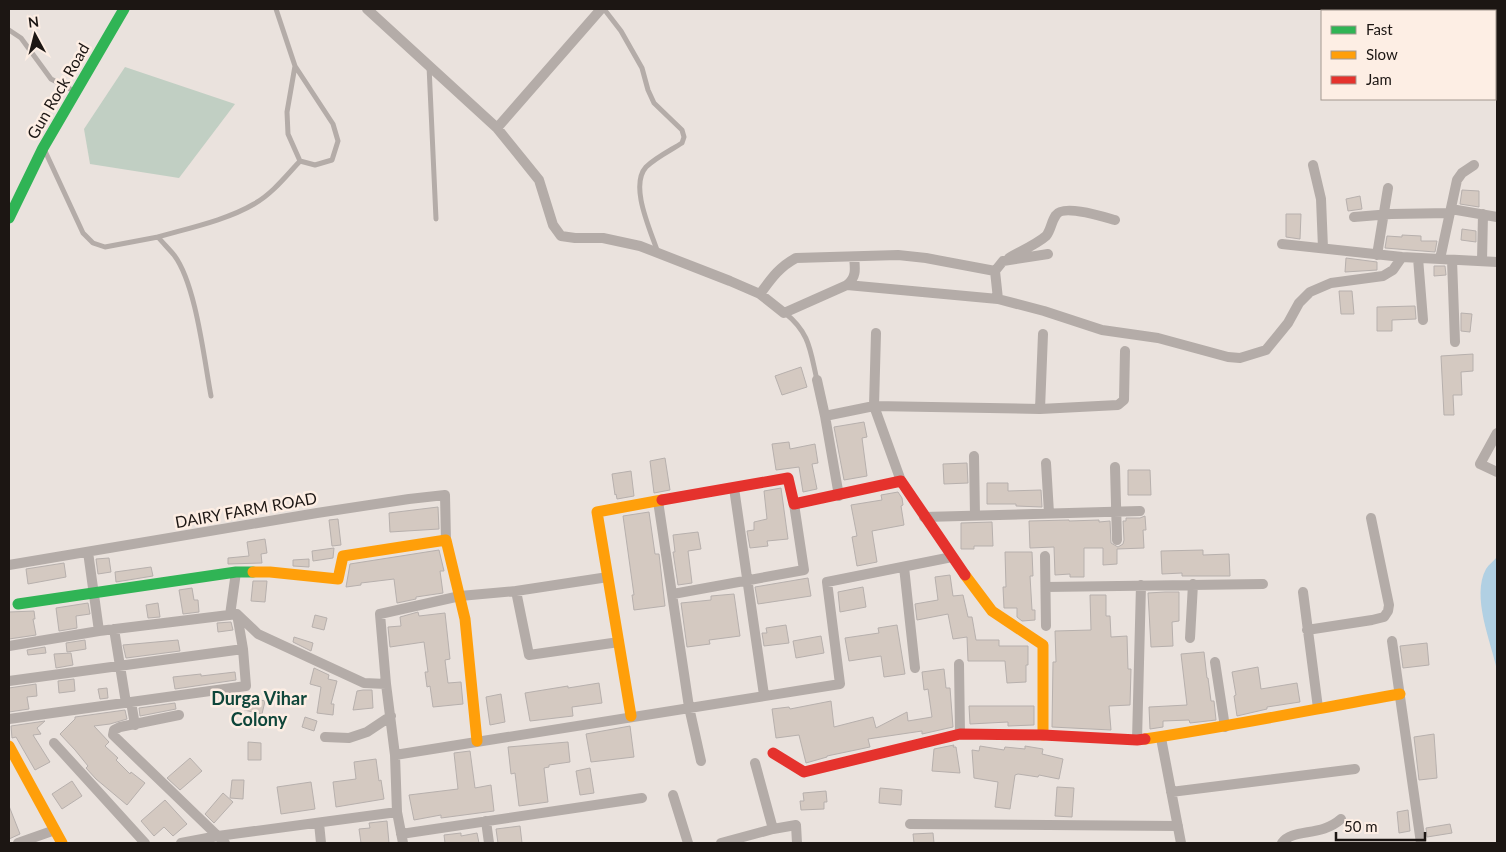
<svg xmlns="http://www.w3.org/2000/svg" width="1506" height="852" font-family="Lato,sans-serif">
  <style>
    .green { fill: #c1cfc3 }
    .water { fill: #b1d0e3 }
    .building { fill: #d4c9c1; stroke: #b7b0ad }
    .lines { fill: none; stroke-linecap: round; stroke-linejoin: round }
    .lane { stroke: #b4aca8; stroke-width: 5 }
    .street { stroke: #b4aca8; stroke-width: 10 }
    .fast { stroke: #30b455; stroke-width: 11 }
    .slow { stroke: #ff9f0a; stroke-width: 11 }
    .jam { stroke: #e5322d; stroke-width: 11 }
    .labels { text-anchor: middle; stroke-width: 5; stroke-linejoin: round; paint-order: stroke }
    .street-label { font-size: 16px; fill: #1c1613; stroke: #fdeee4 }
    .neighbourhood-label { font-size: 18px; font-weight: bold; fill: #0f463a; stroke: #fdeee4 }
  </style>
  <rect width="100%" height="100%" fill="#eae2dd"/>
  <path class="green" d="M125,67L235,104L179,178L90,164L84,129Z"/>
  <path class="water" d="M1497,557V670C1491,642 1471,596 1486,569C1489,564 1494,561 1497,557Z"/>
  <path class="building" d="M1462,190L1479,191V207L1460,204Z
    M1360,196L1362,209L1348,211L1346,199Z
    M1286,214H1301L1300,239L1286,237Z
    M1462,229L1476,231V242L1461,240Z
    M1402,235L1421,236V241H1437L1435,252L1385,248L1387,236L1402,237Z
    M1346,258L1377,262V270L1345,272Z
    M1434,266H1445L1446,275L1434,276Z
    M1339,291H1352L1354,314H1341Z
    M1415,306L1416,319L1392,320V331H1377V307Z
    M1461,313L1472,314L1470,332L1461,331Z
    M1473,354V371L1461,372L1462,395H1453L1454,415H1444L1441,356Z
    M801,367L807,387L782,395L775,376Z
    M864,422L867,437L862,438L867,476L844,480L834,427Z
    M789,442L790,449L815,444L818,463L812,464L817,489L803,492L799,467L776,470L772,444Z
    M665,458L670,490L654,493L650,461Z
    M967,463L968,483L944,484L943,464Z
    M1128,470H1150L1151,495H1128Z
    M631,471L634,496L617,499L616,494L615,495L612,474Z
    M987,483H1008V491L1041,490L1042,507L1016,506V504H987Z
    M781,488L788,539L767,541L768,546L750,548L747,531L754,530V522L767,519L764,491Z
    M898,492L902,498L903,505L901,506L904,525L872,531L877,562L857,566L852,537L857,536L851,505L882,500L881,495Z
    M438,507L439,529L390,532L389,513Z
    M649,512L655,554H659L665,606L634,610L632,595H634L623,516Z
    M1145,516L1146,530H1143L1144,548L1117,549V564L1103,565V548H1084V577H1070V574L1055,575L1054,547L1030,548L1029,521L1069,520V521L1099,520V522L1110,521L1111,543L1118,547L1123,544L1124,540L1123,521H1126V518H1140Z
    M338,519L341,545L332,546L329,520Z
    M992,522L993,546H974V549H961V523Z
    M698,532L701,549L688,551L692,583L678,585L673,552H675L673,535Z
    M265,539L267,553L261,554L262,563L228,564V558L249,556L247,542Z
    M334,548L333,558L313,561L312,551Z
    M439,550L444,571H440L443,593L416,597V599L397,603L394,579L361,583V585L346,587L350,564Z
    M1203,550V555L1229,554L1230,576H1182V573L1162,574L1161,551Z
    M1005,552H1032L1033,576H1030L1032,610H1035V620L1022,621L1017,617V608H1004L1003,587H1006Z
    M109,558L111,572L98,574L96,559Z
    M309,559V567L293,566V560Z
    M64,563L66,577L28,584L26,569Z
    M151,567L153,576L116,582L115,572Z
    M950,575L953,596L963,595L968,617H972L976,640H999V646H1028V665H1026V682L1007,683L1005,661H968L967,637L953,639L948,614L917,620L915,604L938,600L935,577Z
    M808,578L811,596L758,604L755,587Z
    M253,581H267L265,602L251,601Z
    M863,587L866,607L840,612L838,592Z
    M192,588L194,600H198L199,612L183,614L179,590Z
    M1165,592H1179V621L1172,622L1173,646L1151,647L1148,593Z
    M734,594L740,636L709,640L710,644L687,647L681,603L711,600V596Z
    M1090,595H1106V616H1110L1111,637L1127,636L1128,669H1131L1130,705L1109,706L1111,730L1052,727L1053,662H1056L1055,631L1091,630Z
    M88,603L90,614L76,616L77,628L59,631L56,608Z
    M158,603L160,617L148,618L146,605Z
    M34,611L35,619H33L36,635L9,639V612Z
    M418,612L419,616L445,613L450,659L445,660L448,683L461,682L463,704L433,707L430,686L427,687L425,672H428L424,642L390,647L388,627L401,626L400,617Z
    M315,615L327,618L324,630L312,627Z
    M231,622L233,630L218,632L217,623Z
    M786,625L789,643L764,646L762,633H767L766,628Z
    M897,625L905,674L884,677L881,656L849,661L845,638L879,633L878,628Z
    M821,636L824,653L796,658L793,641Z
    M294,637L313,643L311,651L293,642Z
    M85,640L86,649L67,652L66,643Z
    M178,640L180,651L126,658L123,645Z
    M1427,643L1429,665L1403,668L1400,646Z
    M45,647L46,653L28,655L27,650Z
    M1204,652L1207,678H1208L1211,701H1214L1216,720L1190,723L1189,720L1163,721V727L1150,729L1149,707L1187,705L1181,654Z
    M71,653L73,665L56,668L54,654Z
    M1258,667L1261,689L1297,683L1300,702L1267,707V709L1237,716L1234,696L1236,695L1232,672Z
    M314,668L329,675L328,679L337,681L331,704H334L333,715L317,713L321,687L310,684Z
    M944,669L946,688H950L953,727L922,734V731L868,739L870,747L827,756V757L806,763L799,735L776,738L772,709L789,707L790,709L831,701L834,727L873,717L876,728L907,712L908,721L932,717L928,689L924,690L922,672Z
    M235,672L236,680L175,689L173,677L201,674V676Z
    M74,679L75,691L59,693L58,681Z
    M599,683L602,703L572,707L573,716L530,721L525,693L568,686V688Z
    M36,684L37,696L27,697L29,709L9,712V688Z
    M107,688L108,698L100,699L98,689Z
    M363,690H372L373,708L353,710L357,691Z
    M501,694L505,722L490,725L486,697Z
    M247,697L265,701L262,714L244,710Z
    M175,703L176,709L140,716L139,708Z
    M969,706H1034V725L1008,726V722L970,724Z
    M125,710L127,719L110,724L94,726L109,742L105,746L118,758L116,760L130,774L131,772L145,783L127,805L96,779L86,768L88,766L75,750L60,734L75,719V717Z
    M305,717L317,721L314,731L302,727Z
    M45,721L37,728L41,734L33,735L50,762L35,770L16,737L12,738L11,726Z
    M630,726L634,757L591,762L586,734Z
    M1434,734L1437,778L1419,780L1414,737Z
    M248,742L261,743V760H248Z
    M568,742L570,762L549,765V767L544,768L548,802L519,806L515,773L511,774L508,747Z
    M954,745L953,747H956L960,773L932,771L934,749Z
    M980,746L1004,750L1005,747L1025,749V746L1043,749L1042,754L1063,759L1059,779L1039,775L1038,777L1018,774L1015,775L1010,809L995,807L998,782L974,778L972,750L979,751Z
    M470,751L475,788L491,785L494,811L441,818V815L414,820L409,795L458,789L454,753Z
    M190,758L202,771L180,790L167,778Z
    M376,759L379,781L381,780L384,799L336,807L333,782L356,779L354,762Z
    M590,768L594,793L580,795L576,771Z
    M232,780H244L243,799L230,798Z
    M72,781L82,796L62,809L52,794Z
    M311,782L315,809L281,814L277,787Z
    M1057,787L1074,788L1072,817L1055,816Z
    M880,788L902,790L901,805L879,803Z
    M826,791L827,802H824V809L801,810L800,801H804L803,793Z
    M223,793L233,802L214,823L205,814Z
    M165,800L187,824L173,836L164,827L154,836L141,821Z
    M9,806L20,834L9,839Z
    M1408,810L1410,831L1399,833L1397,812Z
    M387,821L389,843H361L359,829L370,828L369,823Z
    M1450,824L1452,833L1427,837L1426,828Z
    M520,826L522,843H498L496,829Z
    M461,833V836L477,833L479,843H445L444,835Z
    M933,833L934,843H914L913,834Z"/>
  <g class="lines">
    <path class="lane" d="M276,9L295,66L333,124L338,141L332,160L315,165L300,161L288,134L287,112L295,66
      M604,9L621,31L642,68L648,90L654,103L682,130L684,137L682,143C671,150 655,158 646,167C629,186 651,231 658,253
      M1348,9L1350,11
      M9,30L21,38L51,79L76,92
      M429,66L436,219
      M45,151L83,233L93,243L105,247L158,237C163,243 169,249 174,255C196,284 204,359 211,396
      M158,237C189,228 227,220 254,204C272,194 286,176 300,161
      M785,313C810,333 810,350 817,380"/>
    <path class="street" d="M367,9L497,128
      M601,9L497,128L539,180L553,225L561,236L575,238H603L640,246L730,281L760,294L784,313L847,285C857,277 855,268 854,257
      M1471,9L1472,11
      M1495,76L1497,78
      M1313,165L1321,199L1323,248
      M1451,209L1497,217
      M1354,217L1391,214L1450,213
      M1282,244L1402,257L1497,262
      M1048,254L1003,261L995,271L998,299L1044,311L1102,330L1158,338L1228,357L1240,358L1266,350L1288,323L1299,303L1310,292L1331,283L1383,276L1393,270L1402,257
      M1377,255L1388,188
      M1009,258C1019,252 1037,244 1046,236C1051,230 1051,222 1056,215C1063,204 1104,217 1115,220
      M1418,258L1423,320
      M1440,259L1457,180L1462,173L1474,165
      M1452,260L1455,342
      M1482,261L1483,214
      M847,285L998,299
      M760,294C771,279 779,267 796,258L898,255L926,258L995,271
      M876,333L874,406L901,481
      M817,380L825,416L839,496
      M1040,409L1043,334
      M825,416L874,406L1040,409L1118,405L1124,400L1125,351
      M1497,433L1480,464L1497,472
      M974,456L975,515
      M1046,463L1049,513
      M1115,467L1117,540
      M734,488L764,695
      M658,501L689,707L701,761
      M924,517L1140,511
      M88,552L99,631
      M1045,556L1046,626
      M9,565L317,513L409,499L445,495L446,540
      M904,567L915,668
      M1046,587L1263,584
      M516,591L529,655L619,642
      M1303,592L1318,708
      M673,594L804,570L794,504
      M237,614L258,634L364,683L386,684
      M230,615L236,572
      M114,629L126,703
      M1307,630L1372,620L1384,617L1388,611L1389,605L1371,518
      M1190,638L1193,584
      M1392,641L1421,843
      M9,646L99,631L237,614L243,649L246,686L9,719
      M1215,662L1225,727
      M959,664L960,734
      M9,681L243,649
      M131,702L135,725
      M179,715L120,727L114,730L113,735L225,843
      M325,737L349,738L367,732L391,716
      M1161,738L1181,843
      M1137,740L1141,585
      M54,743L145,843
      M395,755L840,684L827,582L952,557
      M755,763L773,829
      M1171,792L1355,769
      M673,795L688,843
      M486,821L489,843
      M319,823L321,843
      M910,824L1178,826
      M401,834L642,798
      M18,843L55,830
      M181,843L218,836L397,812
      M403,843L397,812L395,755L386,684L380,614L460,596L516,591L608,577
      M721,843L773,829L796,825L797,843
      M1282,843C1293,828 1321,837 1341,819"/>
    <path class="fast" d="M9,218L43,148L124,9
      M18,604L236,572H253"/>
    <path class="slow" d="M253,572H270L338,579L343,556L446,540L465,619L477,741
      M965,575L992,611L1043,645V735
      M631,716L597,512L662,500
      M1145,739C1231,726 1315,709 1400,694
      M9,746L62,843"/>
    <path class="jam" d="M662,500L788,478L794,504L901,481L965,575
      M773,753L804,772L960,734L1043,735L1137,740L1145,739"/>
  </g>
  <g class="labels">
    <g class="street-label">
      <text transform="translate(58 91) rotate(-60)" y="6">Gun Rock Road</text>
      <text transform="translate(246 510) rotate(-10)" y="6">DAIRY FARM ROAD</text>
    </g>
    <g class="neighbourhood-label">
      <text x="259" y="705">Durga Vihar<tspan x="259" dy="21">Colony</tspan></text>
    </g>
  </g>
  <rect width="1506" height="852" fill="none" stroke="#1c1613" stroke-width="20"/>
  <rect x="1321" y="10" width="175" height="90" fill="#fdeee4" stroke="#a39890"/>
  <rect x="1331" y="26" width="25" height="8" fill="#30b455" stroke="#a39890"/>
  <text x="1366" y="35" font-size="15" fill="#1c1613">Fast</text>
  <rect x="1331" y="51" width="25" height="8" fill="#ff9f0a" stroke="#a39890"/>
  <text x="1366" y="60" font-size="15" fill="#1c1613">Slow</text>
  <rect x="1331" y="76" width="25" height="8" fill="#e5322d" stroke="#a39890"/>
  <text x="1366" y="85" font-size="15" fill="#1c1613">Jam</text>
  <g transform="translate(35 35) rotate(353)" stroke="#fdeee4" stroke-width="4" paint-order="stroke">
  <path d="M0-4L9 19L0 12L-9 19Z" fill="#1c1613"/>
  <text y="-8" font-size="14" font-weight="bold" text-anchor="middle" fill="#1c1613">N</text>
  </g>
  <path d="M1336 832v8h89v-8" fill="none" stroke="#1c1613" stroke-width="2.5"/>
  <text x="1344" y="832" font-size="15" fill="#1c1613" stroke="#fdeee4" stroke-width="4" paint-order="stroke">50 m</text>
</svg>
